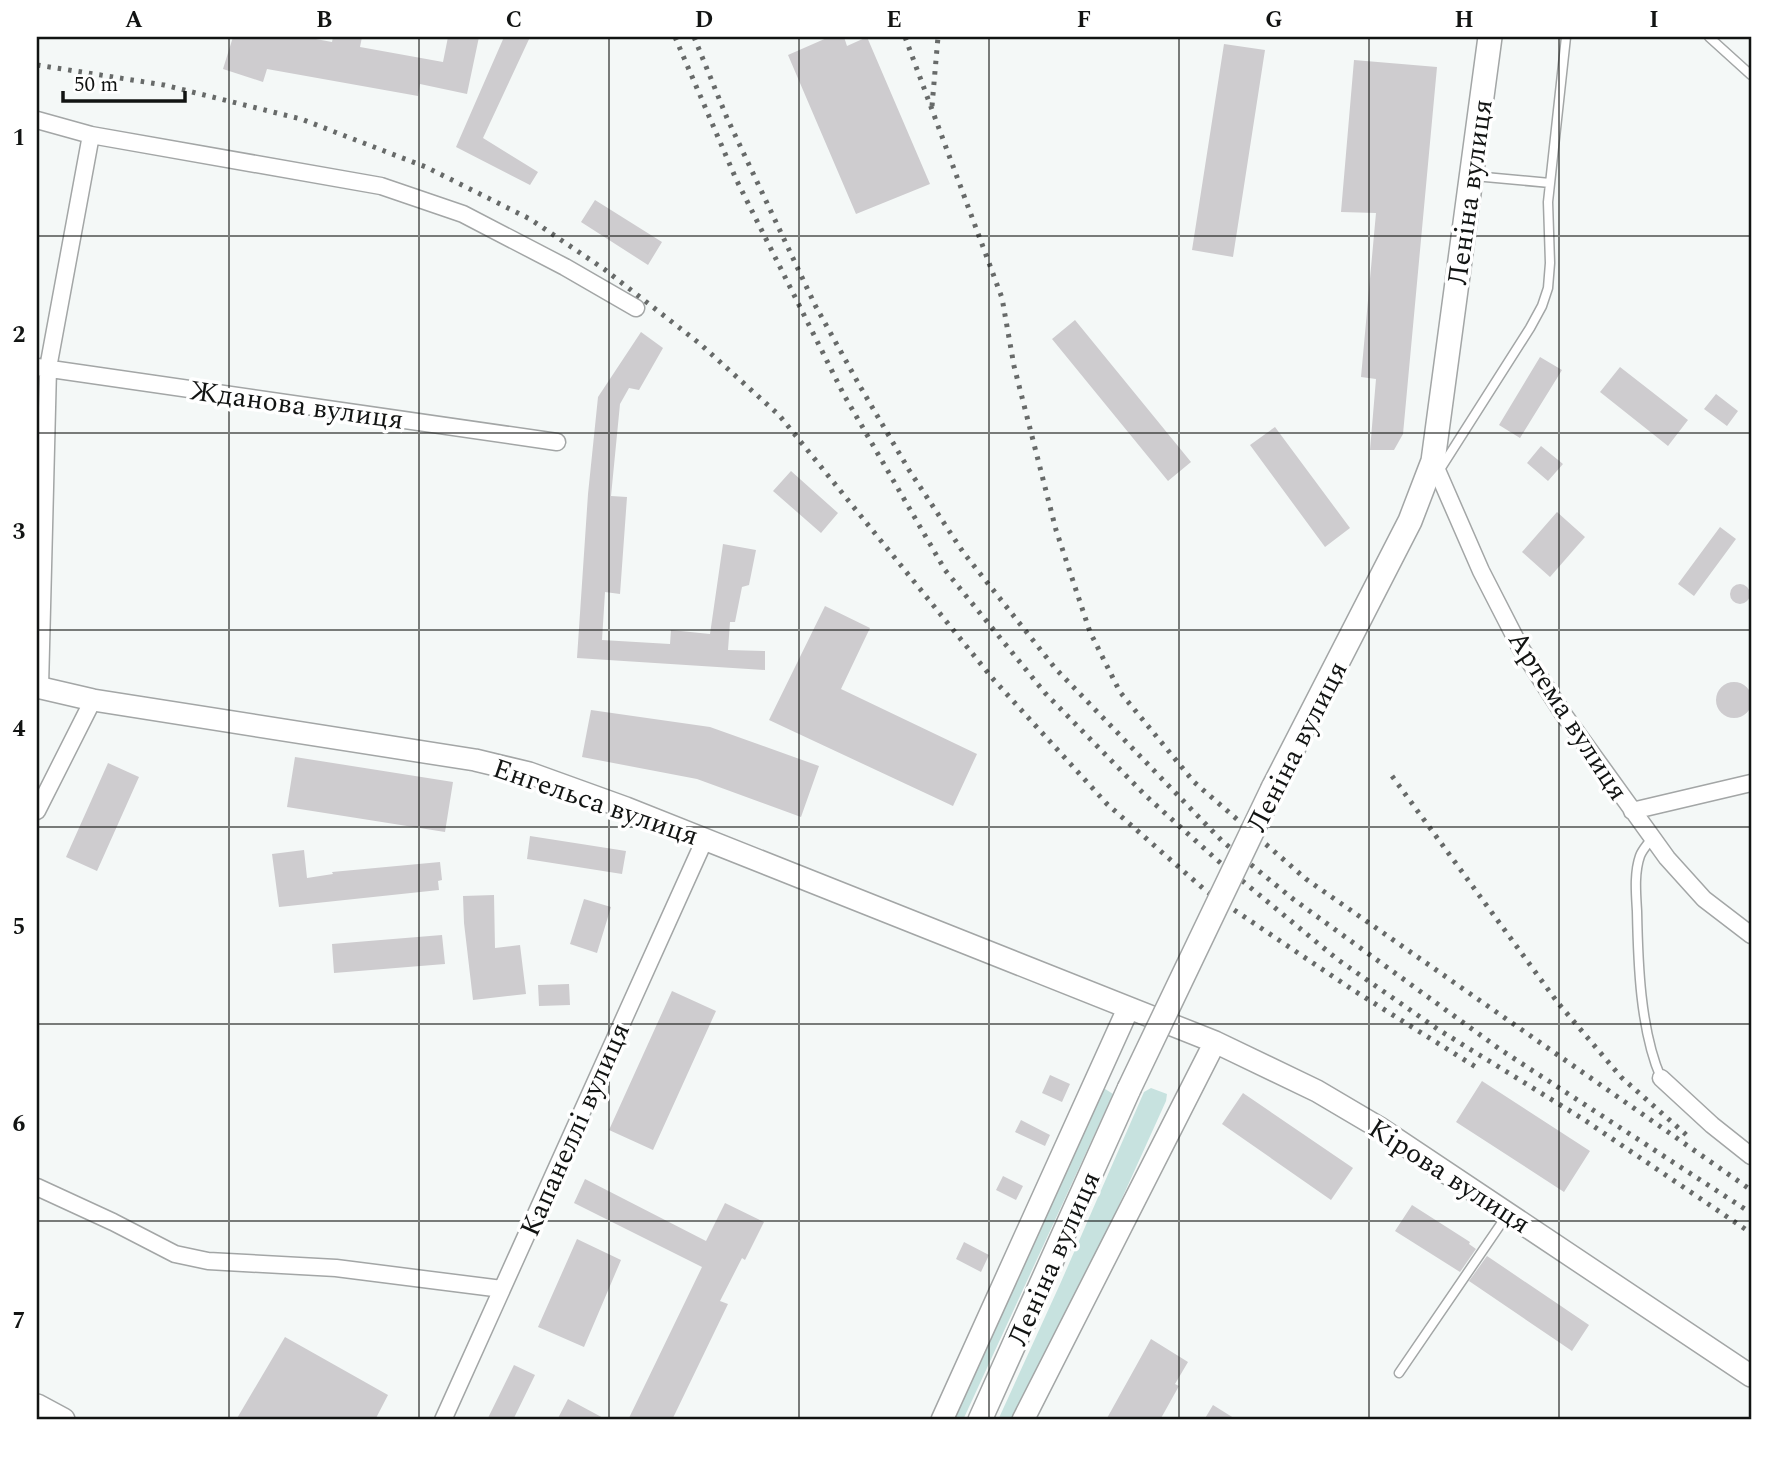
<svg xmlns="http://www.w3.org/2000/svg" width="1788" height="1457" font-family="Spectral,serif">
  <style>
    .green { fill: #c7e2df }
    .building { fill: #cecccf }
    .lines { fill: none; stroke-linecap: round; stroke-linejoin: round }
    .service-casing { stroke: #a3a6a6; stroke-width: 11 }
    .minor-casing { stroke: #a3a6a6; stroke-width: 19 }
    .tertiary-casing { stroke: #a3a6a6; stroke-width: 24 }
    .secondary-casing { stroke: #a3a6a6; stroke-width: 26 }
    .service { stroke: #fff; stroke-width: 8 }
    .minor { stroke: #fff; stroke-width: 16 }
    .tertiary { stroke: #fff; stroke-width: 21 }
    .secondary { stroke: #fff; stroke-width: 23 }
    .rail { stroke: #676a69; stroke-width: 5; stroke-dasharray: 3.5 7; stroke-linecap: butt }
    .secondary-bridge-casing { stroke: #a3a6a6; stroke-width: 26; stroke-linecap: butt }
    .secondary-bridge { stroke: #fff; stroke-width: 23 }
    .grid { fill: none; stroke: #121413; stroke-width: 2; stroke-opacity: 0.55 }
    .labels { text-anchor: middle; stroke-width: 7; stroke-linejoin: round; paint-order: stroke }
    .street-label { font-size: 28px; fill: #121413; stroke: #fff }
    .neatline { fill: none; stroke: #121413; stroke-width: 2.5 }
    .grid-label { font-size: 23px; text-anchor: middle; font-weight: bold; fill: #121413 }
  </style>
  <rect width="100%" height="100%" fill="#f4f8f7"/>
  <path class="green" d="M1102,1087L1113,1094L963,1420H950Z
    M1151,1088L1167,1094L1166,1101L1104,1238L1014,1420H998L1061,1282L1144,1092Z"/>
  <path class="building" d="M233,37H305L332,42L333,37H362L360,47L443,62L448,37H479L467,94L420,84L418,96L267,69L263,82L223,69Z
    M504,37H530L483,138L538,172L530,185L456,147Z
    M829,37H844L847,46L867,37L930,184L856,214L788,55Z
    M1224,44L1265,50L1233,257L1192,250Z
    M1354,60L1437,67L1403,434L1394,450H1370L1376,379L1361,377L1376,213L1341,212Z
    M595,200L662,242L648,265L581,222Z
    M1075,320L1191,462L1168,481L1052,339Z
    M641,332L663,348L639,390L629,388L620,404L611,496L627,497L620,594L605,592L602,640L670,644L671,630L710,634L723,544L756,550L749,585L742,587L735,622H730L728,650L765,651V670L577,658L588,494L598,397Z
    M1540,357L1562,370L1520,438L1499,425Z
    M1620,367L1688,420L1668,446L1600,392Z
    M1716,394L1738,411L1727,426L1704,409Z
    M1275,427L1350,528L1325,547L1250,445Z
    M1541,446L1563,464L1548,481L1527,463Z
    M791,471L838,513L821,533L773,491Z
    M1557,512L1585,537L1550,577L1522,552Z
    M1720,527L1736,539L1694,596L1678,584Z
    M1730 594a10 10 0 1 1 20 0a10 10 0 1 1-20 0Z
    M825,606L870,628L841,689L977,754L953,806L769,720Z
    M1716 700a18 18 0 1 1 36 0a18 18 0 1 1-36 0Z
    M591,710L710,727L819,766L801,817L697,779L582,757Z
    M295,757L453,782L445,832L287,807Z
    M108,763L139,777L97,871L66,857Z
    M530,836L626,851L622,874L527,859Z
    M304,850L307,878L333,874L332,872L440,862L442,880L438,881L439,890L279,907L272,854Z
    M494,895L495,948L520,945L526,994L473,1000L464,923L463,896Z
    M584,899L611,907L597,953L570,944Z
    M442,935L445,964L334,973L332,944Z
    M569,984L570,1005L539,1006L538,985Z
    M672,991L716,1011L653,1150L609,1130Z
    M1050,1075L1070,1084L1062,1102L1042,1093Z
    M1482,1081L1590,1151L1564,1192L1456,1122Z
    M1243,1093L1353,1168L1331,1200L1222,1124Z
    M1021,1120L1050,1135L1045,1146L1015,1132Z
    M1003,1176L1023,1186L1016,1200L996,1190Z
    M585,1179L706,1241L725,1203L764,1222L745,1260L742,1258L720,1301L728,1304L672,1420H628L702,1267L574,1203Z
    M1412,1205L1470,1242L1469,1244L1476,1249L1460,1272L1395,1231Z
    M577,1239L621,1260L584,1347L538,1327Z
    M964,1242L989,1255L981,1272L956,1259Z
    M1487,1256L1589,1325L1572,1351L1469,1281Z
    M285,1337L388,1395L375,1420H236Z
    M1151,1339L1188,1362L1175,1384L1179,1386L1160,1420H1106Z
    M514,1365L535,1375L513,1420H487Z
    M568,1399L607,1420H557Z
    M1213,1405L1237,1420H1204Z"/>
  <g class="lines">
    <defs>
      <path id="service" d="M1709,37L1751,75
        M1474,176L1550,183
        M1439,471L1530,328L1542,306L1548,288L1550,263L1548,202L1566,37
        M1652,838C1648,844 1642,850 1640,856C1634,873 1636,894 1637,911C1638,962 1640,1030 1661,1078
        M1399,1373L1507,1215"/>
      <path id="minor" d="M37,120L91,135L381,186L463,214L565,267L636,308
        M37,367L557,442
        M1433,461L1481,571L1520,647L1564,715L1667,858L1704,899L1751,935
        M40,687L48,368L91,135
        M37,811L93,700
        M1632,811L1751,783
        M1661,1078L1712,1125L1751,1156
        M37,1187L113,1222L175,1254L208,1261L336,1268L502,1289
        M443,1420L705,839"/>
      <path id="tertiary" d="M37,687L93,700L475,760L529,773L626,808L1215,1042L1317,1091L1378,1127L1751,1376
        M942,1420L1128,1009
        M1023,1420L1215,1042"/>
      <path id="secondary" d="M1273,788L1410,521L1433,461L1490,37
        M37,1406L63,1420
        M980,1420L1129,1089"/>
    </defs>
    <use href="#service" class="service-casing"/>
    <use href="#minor" class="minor-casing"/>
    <use href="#tertiary" class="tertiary-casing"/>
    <use href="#secondary" class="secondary-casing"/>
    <use href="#service" class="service"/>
    <use href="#minor" class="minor"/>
    <use href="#tertiary" class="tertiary"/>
    <use href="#secondary" class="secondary"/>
    <path class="rail" d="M675,37L736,179L844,395L945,570L1045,693L1146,796L1217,860L1337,959L1439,1030L1583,1119L1751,1233
      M694,37L727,118L815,305L861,388L909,470L963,552L1055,668L1222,841L1293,899L1501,1050L1751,1213
      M905,37L1002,298L1014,366L1056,530L1090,632L1120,692L1194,782L1306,879L1751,1190
      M37,65L164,85L301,119L426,167L530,219L604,269L699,343L779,415L993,679L1107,804L1206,891L1353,990L1479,1069
      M932,106L938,37
      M1392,776L1558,1003L1621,1077L1691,1139"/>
    <defs>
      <path id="secondary-bridge" d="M1129,1089L1273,788"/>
    </defs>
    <use href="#secondary-bridge" class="secondary-bridge-casing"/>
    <use href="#secondary-bridge" class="secondary-bridge"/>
  </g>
  <path class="grid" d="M229,37V1420M419,37V1420M609,37V1420M799,37V1420M989,37V1420M1179,37V1420M1369,37V1420M1559,37V1420M37,236H1751M37,433H1751M37,630H1751M37,827H1751M37,1024H1751M37,1221H1751"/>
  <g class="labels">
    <g class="street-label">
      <text transform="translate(1469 192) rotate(-82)" y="10">Леніна вулиця</text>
      <text transform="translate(297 404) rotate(8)" y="10">Жданова вулиця</text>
      <text transform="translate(1569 715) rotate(57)" y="10">Артема вулиця</text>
      <text transform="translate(1296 746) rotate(-63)" y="10">Леніна вулиця</text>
      <text transform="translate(596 801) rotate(19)" y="10">Енгельса вулиця</text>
      <text transform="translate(574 1129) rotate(-66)" y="10">Капанеллі вулиця</text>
      <text transform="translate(1450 1175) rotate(33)" y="10">Кірова вулиця</text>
      <text transform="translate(1053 1258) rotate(-66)" y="10">Леніна вулиця</text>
    </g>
  </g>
  <rect width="1788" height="1457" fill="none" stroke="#ffffff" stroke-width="77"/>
  <path d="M63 91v10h122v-10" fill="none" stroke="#121413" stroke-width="3.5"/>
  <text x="74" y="91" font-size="21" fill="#121413" stroke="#ffffff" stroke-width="5" paint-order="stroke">50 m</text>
  <rect x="38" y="38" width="1712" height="1380" class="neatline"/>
  <g class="grid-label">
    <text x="134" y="27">A</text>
    <text x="324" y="27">B</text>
    <text x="514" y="27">C</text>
    <text x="704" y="27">D</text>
    <text x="894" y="27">E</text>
    <text x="1084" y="27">F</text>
    <text x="1274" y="27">G</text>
    <text x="1464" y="27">H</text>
    <text x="1654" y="27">I</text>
    <text x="19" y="145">1</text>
    <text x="19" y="342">2</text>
    <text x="19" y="539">3</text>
    <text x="19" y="736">4</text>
    <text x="19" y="934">5</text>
    <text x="19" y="1131">6</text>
    <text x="19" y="1328">7</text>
  </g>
</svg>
